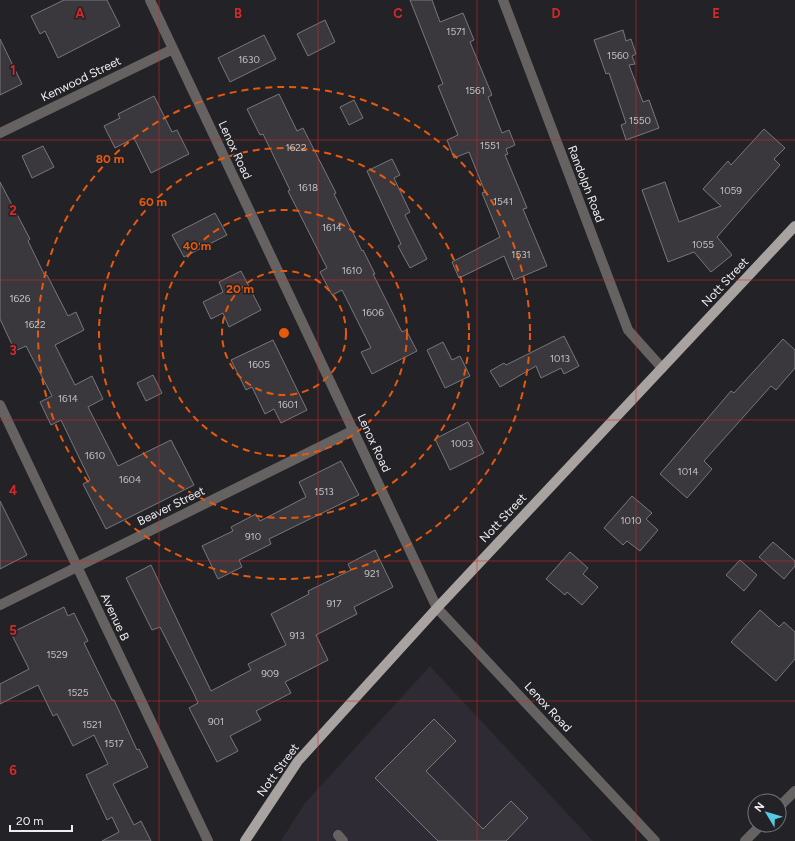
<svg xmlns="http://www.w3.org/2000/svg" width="795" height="841" font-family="Figtree,sans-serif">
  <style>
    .built { fill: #2e2b34 }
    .building { fill: #3a383d; stroke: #79777d }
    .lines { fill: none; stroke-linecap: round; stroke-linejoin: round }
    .minor { stroke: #656261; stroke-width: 10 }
    .major { stroke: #a8a3a0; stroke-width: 10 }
    .grid { fill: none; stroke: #d62828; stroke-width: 1; stroke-opacity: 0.55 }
    .ring { fill: none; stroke: #e8590c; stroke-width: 2; stroke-dasharray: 7 5 }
    .labels { text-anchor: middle; stroke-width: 3; stroke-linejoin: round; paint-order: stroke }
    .number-label { font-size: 10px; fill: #c1c0c3 }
    .street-label { font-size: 12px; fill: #eeedf0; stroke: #232226 }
    .grid-label { font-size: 13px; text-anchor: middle; font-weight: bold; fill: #d62828; stroke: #232226; stroke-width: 3; stroke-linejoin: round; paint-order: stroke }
    .centre { fill: #e8590c; stroke: #232226; stroke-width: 2 }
    .ring-label { font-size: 12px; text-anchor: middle; font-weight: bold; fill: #e8590c; stroke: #232226; stroke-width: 3; stroke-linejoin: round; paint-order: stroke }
  </style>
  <rect width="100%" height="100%" fill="#232226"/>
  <path class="built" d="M430,666L593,841H281L305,803Z"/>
  <path class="building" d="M64,0H107L120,26L58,58L45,31L40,34L31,16Z
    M410,0H432L440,22L463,13L474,40L470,42L492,95L488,97L502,133L509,130L515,145L506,149L508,154L505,155L527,208L523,209L547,266L514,280L504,256L459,278L452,262L500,237L482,193L485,192L469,152L454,158L447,140L458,135L438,86L443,84Z
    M325,20L335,42L308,56L297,34Z
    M623,30L626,41L631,39L636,54L632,56L635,64L629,65L643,102L649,100L659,128L626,140L621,125L626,123L609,73L606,74L594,40Z
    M264,35L276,59L230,82L218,58Z
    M0,39L22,84L0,95Z
    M279,94L297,131L303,128L336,193L334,194L362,251L363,250L375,274H373L402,332L406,330L417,351L372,374L361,352L371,348L342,290L332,295L320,272L327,268L288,191L290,190L263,134L260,135L247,109Z
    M154,96L172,132L177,130L189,154L151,173L134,138L115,148L104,126L120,118L118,114Z
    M354,100L363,118L349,125L340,107Z
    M764,129L785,148L774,159L780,165L717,237L732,255L711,272L694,252L668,262L642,190L665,182L679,222L721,206L703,189L728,161L731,165Z
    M43,146L54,167L32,178L22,156Z
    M392,159L400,175L394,178L410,212L405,215L427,259L410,268L398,246L401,244L367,171Z
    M0,182L30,239L28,241L45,276L47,275L68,316L76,312L84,330L55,345L75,385L92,376L103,399L88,407L118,466L171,440L194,485L106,529L83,484L90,480L61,420L51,425L40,402L52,396L26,346L15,351L0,319Z
    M215,213L227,235L184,257L172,235Z
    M241,271L261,310L229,327L223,313L211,319L203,302L223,292L219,282Z
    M564,336L579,366L564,374L561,368L541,378L536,366L500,387L490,371L504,363L506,365Z
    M783,339L795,350V368L776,390L771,386L704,461L712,469L687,498L660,474L731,391L734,393Z
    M273,340L307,410L281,423L274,409L265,414L252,387L246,390L231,360Z
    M443,342L452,360L460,356L470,376L445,388L427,350Z
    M153,375L162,393L146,401L137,383Z
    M468,422L484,453L450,470L435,439Z
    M341,461L359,495L269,539L271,544L239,560L242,567L218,579L202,546L233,531L231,527L256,514L260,521L306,497L299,482Z
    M632,496L652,513L646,519L658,530L640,551L627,541L623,545L604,528Z
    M0,501L27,555L0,569Z
    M773,542L795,561V566L784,579L759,557Z
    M375,550L393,587L354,607L357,614L316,635L328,660L285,682L291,693L256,711L261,720L230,736L238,751L217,762L189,708L198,703L194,694L160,627L152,630L126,578L151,565L211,691L251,670L248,664L286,645L271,614L309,594L308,591L351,570L348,564Z
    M570,552L588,568L583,574L598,587L582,605L567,592L565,595L546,579Z
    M740,560L757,575L744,591L726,575Z
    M64,607L68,616L74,613L88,641L84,643L112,700H114L137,750L139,749L148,767L113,784L134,825L141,821L151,841H102L119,832L112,817L107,820L86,775L108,764L94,735L73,746L57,714L53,716L38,685L0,704V684L29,669L11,633Z
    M760,610L779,627L784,622L795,632V659L776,681L731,642Z
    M434,719L456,741L426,771L483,829L511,801L528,818L506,841H438L375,778Z"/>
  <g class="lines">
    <path class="minor" d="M150,0L437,608L655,841
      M503,0L628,330L662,368
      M0,133L173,49
      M0,405L208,841
      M0,605L354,430
      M779,807L795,791
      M338,835L343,841
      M745,841L761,825"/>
    <path class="major" d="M245,841L298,761L437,608L795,226"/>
  </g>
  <path class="grid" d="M159,0V841M318,0V841M477,0V841M636,0V841M0,140H795M0,280H795M0,420H795M0,561H795M0,701H795"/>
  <g class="ring">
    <circle cx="284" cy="333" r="62"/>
    <circle cx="284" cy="333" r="123"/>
    <circle cx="284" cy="333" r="185"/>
    <circle cx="284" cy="333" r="246"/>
  </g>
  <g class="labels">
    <g class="number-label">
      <text x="456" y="35">1571</text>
      <text x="618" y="59">1560</text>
      <text x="249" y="63">1630</text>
      <text x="475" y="94">1561</text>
      <text x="640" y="124">1550</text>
      <text x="490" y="149">1551</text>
      <text x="296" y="151">1622</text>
      <text x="308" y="191">1618</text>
      <text x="731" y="194">1059</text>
      <text x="503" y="205">1541</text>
      <text x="332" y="231">1614</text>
      <text x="703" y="248">1055</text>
      <text x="521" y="258">1531</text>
      <text x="352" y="274">1610</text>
      <text x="20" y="302">1626</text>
      <text x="373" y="316">1606</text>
      <text x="35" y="328">1622</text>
      <text x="560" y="362">1013</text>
      <text x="259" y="368">1605</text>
      <text x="68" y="402">1614</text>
      <text x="288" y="408">1601</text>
      <text x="462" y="447">1003</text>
      <text x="95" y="459">1610</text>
      <text x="688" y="475">1014</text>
      <text x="130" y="483">1604</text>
      <text x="324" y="495">1513</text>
      <text x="631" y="524">1010</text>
      <text x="253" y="540">910</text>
      <text x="372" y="577">921</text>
      <text x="334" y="607">917</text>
      <text x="297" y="639">913</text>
      <text x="57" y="658">1529</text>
      <text x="270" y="677">909</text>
      <text x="78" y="696">1525</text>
      <text x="216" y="725">901</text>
      <text x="92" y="728">1521</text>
      <text x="114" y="747">1517</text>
    </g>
    <g class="street-label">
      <text transform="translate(81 79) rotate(-26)" y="4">Kenwood Street</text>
      <text transform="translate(235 150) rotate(65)" y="4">Lenox Road</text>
      <text transform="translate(586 184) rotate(69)" y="4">Randolph Road</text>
      <text transform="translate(725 282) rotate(-47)" y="4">Nott Street</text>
      <text transform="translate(374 443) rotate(65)" y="4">Lenox Road</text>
      <text transform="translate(171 506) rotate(-26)" y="4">Beaver Street</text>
      <text transform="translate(503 518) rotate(-47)" y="4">Nott Street</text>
      <text transform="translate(115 617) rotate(65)" y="4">Avenue B</text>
      <text transform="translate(548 707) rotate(47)" y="4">Lenox Road</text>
      <text transform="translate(278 770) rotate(-54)" y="4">Nott Street</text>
    </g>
  </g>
  <g class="grid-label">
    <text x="80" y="18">A</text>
    <text x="238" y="18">B</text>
    <text x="398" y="18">C</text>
    <text x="556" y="18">D</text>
    <text x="716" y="18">E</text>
    <text x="13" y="75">1</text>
    <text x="13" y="215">2</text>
    <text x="13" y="355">3</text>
    <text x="13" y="495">4</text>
    <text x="13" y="635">5</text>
    <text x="13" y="775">6</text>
  </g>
  <circle cx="284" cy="333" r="6" class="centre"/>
  <g class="ring-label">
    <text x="110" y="163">80 m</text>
    <text x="153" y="206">60 m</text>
    <text x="197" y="250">40 m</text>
    <text x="240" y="293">20 m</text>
  </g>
  <g transform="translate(767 813) rotate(308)"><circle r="19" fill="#232226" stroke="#747377"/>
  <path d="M0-3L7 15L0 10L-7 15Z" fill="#58c9e3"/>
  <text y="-6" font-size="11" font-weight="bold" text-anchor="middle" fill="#eeedf0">N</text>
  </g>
  <path d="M10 825v6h62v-6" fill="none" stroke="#eeedf0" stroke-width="2"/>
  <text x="16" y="825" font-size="12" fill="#eeedf0" stroke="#232226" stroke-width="3" paint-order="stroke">20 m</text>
</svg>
